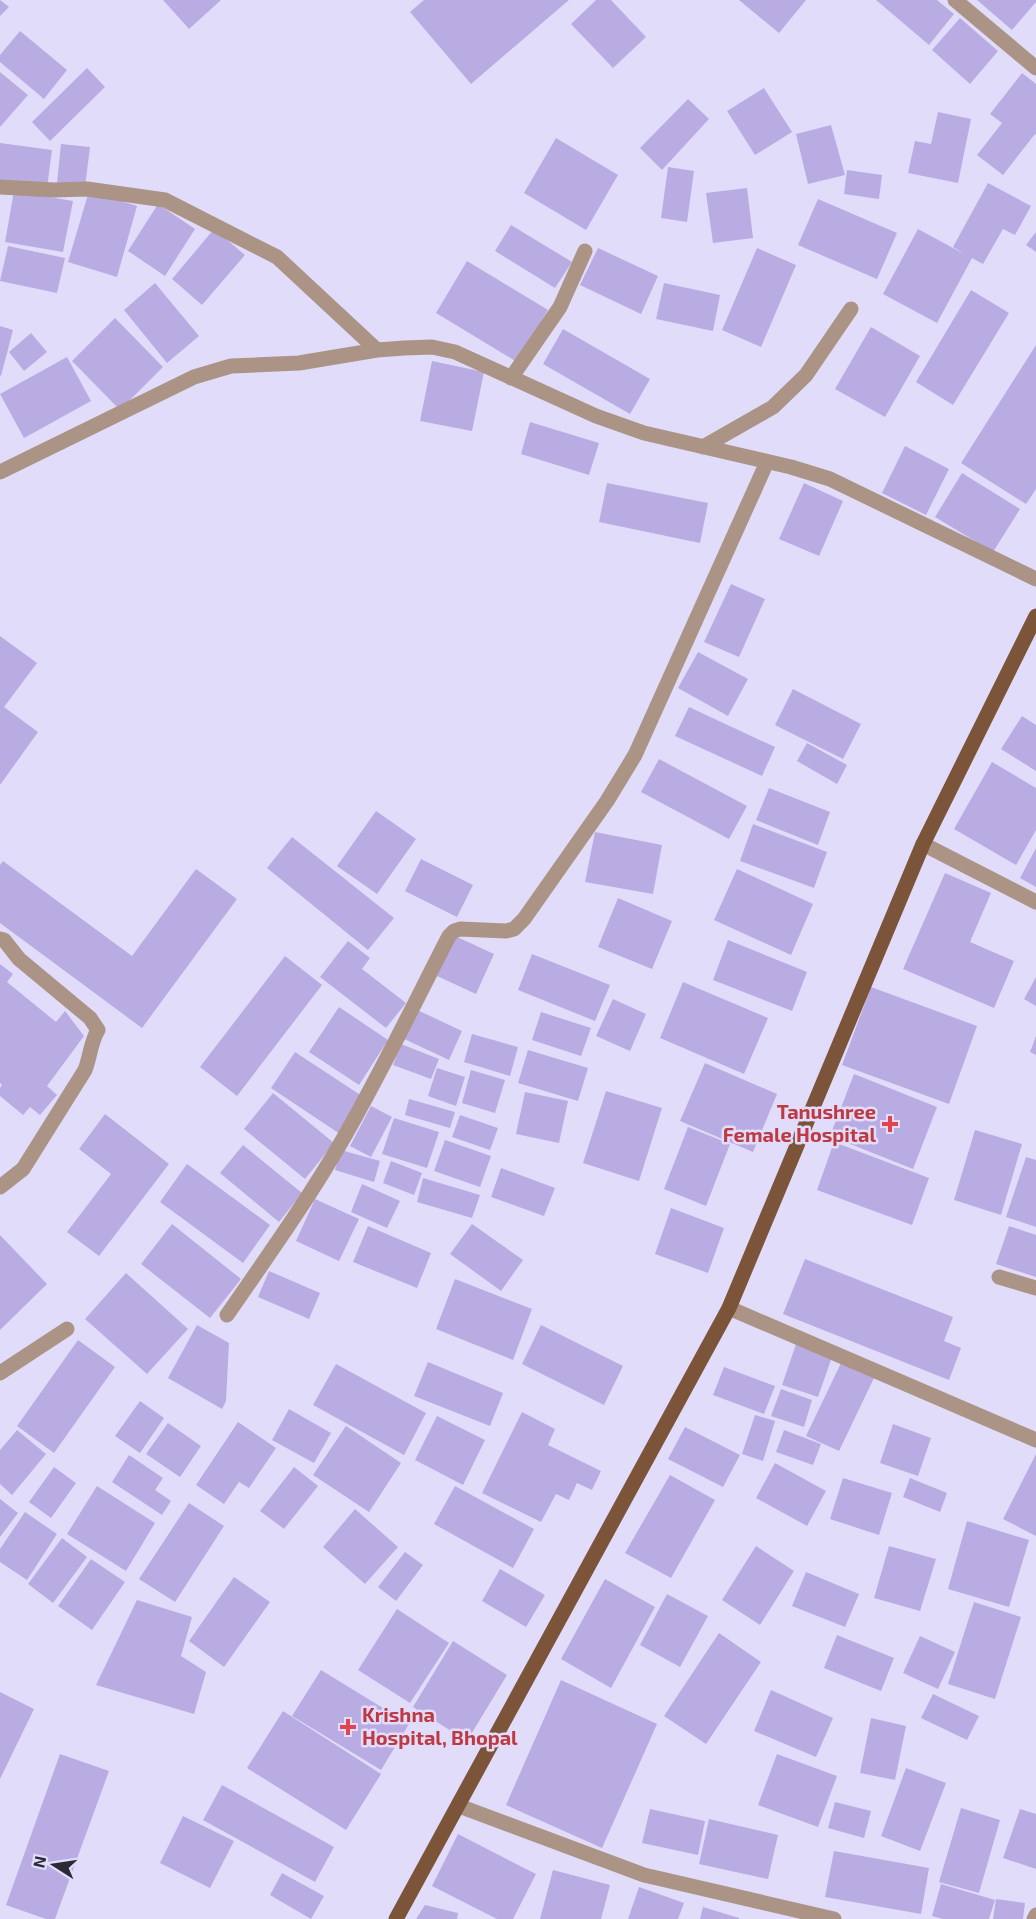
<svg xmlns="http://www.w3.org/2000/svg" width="1036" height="1919" font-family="'Exo 2',sans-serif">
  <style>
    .building { fill: #b9ace3 }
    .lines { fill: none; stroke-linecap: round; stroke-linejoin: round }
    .minor { stroke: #ab9485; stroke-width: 15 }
    .major { stroke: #7c5439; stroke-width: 15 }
    .health-dot { fill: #e0444e; stroke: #e2dcfb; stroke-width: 2 }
    .labels { text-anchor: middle; stroke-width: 5; stroke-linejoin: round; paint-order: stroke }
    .health-label { font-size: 20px; font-weight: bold; fill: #be3a42; stroke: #e2dcfb; text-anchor: end }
  </style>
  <rect width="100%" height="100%" fill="#e2dcfb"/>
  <path class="building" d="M0,0L9,7L0,16Z
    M163,0H221L189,29Z
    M424,0H569L471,84L410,12Z
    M596,0H611L646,37L613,68L571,24Z
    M739,0H806L779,33Z
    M876,0H937L954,14L929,45Z
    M977,0H1036V2L1012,30Z
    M960,18L998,51L970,84L932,50Z
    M20,31L67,70L44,99L0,62V55Z
    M87,68L105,87L50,141L32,122Z
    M0,72L28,95L0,127Z
    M1022,73L1036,84V135L1035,134L1003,175L977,155L1002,123L990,114Z
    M764,88L792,132L755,155L727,111Z
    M688,99L709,119L662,170L640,148Z
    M938,112L971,119L958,183L908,173L915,141L931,144Z
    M831,125L845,175L808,184L796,134Z
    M556,138L618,175L586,230L524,193Z
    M0,143L52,150L47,188L0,182Z
    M61,144L90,147L85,187L57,183Z
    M668,167L694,171L687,222L661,218Z
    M847,170L882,175L879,199L844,194Z
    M988,183L1031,206L1015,235L1003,229L983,264L972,258L937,323L883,294L918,229L966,255L953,247Z
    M747,188L753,238L713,243L706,193Z
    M14,191L73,201L63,252L5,242Z
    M89,191L137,206L117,277L68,262Z
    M818,199L897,233L877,279L798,245Z
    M158,204L195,229L165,276L128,251Z
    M511,225L572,262L555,288L495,251Z
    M214,229L245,255L202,305L172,279Z
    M1036,232V252L1026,245Z
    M8,246L65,258L57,293L0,281Z
    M598,248L658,276L641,314L580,285Z
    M757,248L796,265L761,347L722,330Z
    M467,261L548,310L517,362L436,313Z
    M155,283L199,336L167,363L124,310Z
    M664,283L720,295L713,331L656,319Z
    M971,290L1009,313L953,405L916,382Z
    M115,318L163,367L120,410L72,361Z
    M0,326L13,330L1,376L0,375Z
    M871,327L920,356L885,417L835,389Z
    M563,329L650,379L630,414L543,364Z
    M31,333L47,352L24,371L9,352Z
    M1036,345V489L1026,504L961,463Z
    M67,357L91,401L24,438L0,394Z
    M432,361L484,372L472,431L420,421Z
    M530,422L599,443L589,475L521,454Z
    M905,446L949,469L926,515L882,493Z
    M962,473L1020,509L993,552L935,517Z
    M607,483L708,503L700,543L599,522Z
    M804,483L843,501L819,556L779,539Z
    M731,584L765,599L739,657L704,642Z
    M0,636L37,663L4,707L38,732L0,785Z
    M698,652L748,679L728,716L678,688Z
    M793,689L861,724L843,759L775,725Z
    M689,707L775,747L762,776L675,736Z
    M1022,716L1036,725V771L1001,749Z
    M807,743L847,765L837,784L797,761Z
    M659,759L747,806L729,839L641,792Z
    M992,762L1036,788V830L1016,865L954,829Z
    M769,788L830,812L818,845L756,820Z
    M376,811L416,839L377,894L337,866Z
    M753,824L827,852L814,888L740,861Z
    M595,832L662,845L653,894L585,882Z
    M292,837L394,918L368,950L267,868Z
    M1036,848V887L1020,878Z
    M421,859L473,885L457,917L405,891Z
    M3,861L132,956L196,869L237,899L142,1028L0,923V865Z
    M737,869L813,904L791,955L714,920Z
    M945,873L991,893L970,942L1014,961L994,1008L903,969Z
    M618,898L672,921L652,969L598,947Z
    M455,936L494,954L476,994L437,976Z
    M728,940L807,972L792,1011L713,980Z
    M348,941L370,958L362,969L406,1003L386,1028L320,977Z
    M532,954L610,985L595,1021L518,990Z
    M285,956L322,985L237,1096L200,1067Z
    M0,964L13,974L7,982L56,1022L65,1011L84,1036L47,1086L57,1095L40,1115L30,1107L23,1115L0,1096V1088L2,1085L0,1083Z
    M1036,977V1006L1024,999Z
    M683,982L768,1018L744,1074L660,1038Z
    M871,987L977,1026L949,1104L842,1065Z
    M613,999L646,1014L630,1051L596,1036Z
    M339,1007L388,1040L359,1085L309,1052Z
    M413,1008L462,1031L449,1060L400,1037Z
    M541,1012L591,1028L581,1056L532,1040Z
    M472,1034L518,1047L510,1076L464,1062Z
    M1036,1036V1055L1030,1052Z
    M401,1044L439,1059L431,1079L393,1065Z
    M528,1050L588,1068L578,1101L518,1083Z
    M295,1052L365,1098L340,1134L271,1088Z
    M705,1063L777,1094L753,1152L680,1121Z
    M437,1068L465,1077L456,1106L428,1096Z
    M471,1070L505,1080L495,1113L462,1103Z
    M854,1074L937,1107L913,1169L830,1136Z
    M606,1091L662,1108L639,1181L583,1163Z
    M525,1092L568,1101L559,1143L516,1134Z
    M273,1093L334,1143L305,1179L244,1129Z
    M409,1099L455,1112L450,1128L405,1115Z
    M371,1106L392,1117L371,1157L350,1146Z
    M105,1114L169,1164L99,1256L67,1232L111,1174L79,1149Z
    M460,1115L498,1128L490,1150L452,1137Z
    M394,1118L439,1132L427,1168L382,1154Z
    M688,1127L730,1144L706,1206L664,1189Z
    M975,1130L1022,1144L1001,1215L954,1200Z
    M445,1140L491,1156L480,1187L434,1171Z
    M834,1142L929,1178L912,1225L817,1190Z
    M243,1145L302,1193L279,1222L220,1173Z
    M341,1150L380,1161L374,1182L335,1170Z
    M1026,1157L1036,1160V1227L1006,1217Z
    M391,1161L422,1173L414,1195L383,1183Z
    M187,1164L270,1225L243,1263L160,1202Z
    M501,1168L555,1188L544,1216L491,1197Z
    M423,1178L480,1195L472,1218L417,1202Z
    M362,1184L400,1201L387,1228L351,1212Z
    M315,1199L359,1219L339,1261L296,1241Z
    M671,1208L724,1228L708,1273L655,1254Z
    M172,1224L241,1279L210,1318L141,1264Z
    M472,1224L523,1260L501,1291L450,1254Z
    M368,1226L431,1253L417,1288L353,1262Z
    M1009,1226L1036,1235V1277L996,1264Z
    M0,1235L47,1284L0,1330Z
    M805,1259L953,1317L944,1341L961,1348L949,1380L783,1314Z
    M269,1271L320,1293L309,1319L258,1297Z
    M126,1273L188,1329L147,1374L85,1319Z
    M455,1279L532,1309L513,1360L436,1329Z
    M197,1325L229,1343L226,1401L222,1409L168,1378Z
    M541,1325L623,1366L604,1405L522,1364Z
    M78,1340L115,1367L54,1453L17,1426Z
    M796,1344L832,1357L818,1397L782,1385Z
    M428,1362L503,1393L490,1426L414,1396Z
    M841,1363L874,1378L839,1451L806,1436Z
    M336,1364L426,1413L404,1455L313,1405Z
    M724,1367L775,1386L764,1414L713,1395Z
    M781,1389L812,1400L804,1427L771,1416Z
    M140,1401L164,1418L140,1453L115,1436Z
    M289,1409L331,1433L314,1463L272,1440Z
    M522,1412L555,1429L548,1445L601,1471L592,1490L577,1483L569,1500L556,1494L541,1522L482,1493Z
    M755,1415L775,1421L763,1461L742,1454Z
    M437,1416L485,1440L463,1485L415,1460Z
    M238,1422L276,1448L249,1488L239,1482L224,1504L196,1485Z
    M168,1423L201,1446L180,1477L146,1454Z
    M893,1424L931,1438L918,1476L880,1463Z
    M346,1426L401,1463L369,1512L313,1475Z
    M685,1427L740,1455L723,1487L668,1459Z
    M17,1430L46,1454L12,1495L0,1484V1450Z
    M784,1430L821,1444L813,1465L776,1452Z
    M1036,1454V1536L1003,1519Z
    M129,1455L163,1478L155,1490L171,1501L162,1515L112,1482Z
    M775,1463L826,1491L807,1526L756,1498Z
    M54,1467L76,1483L51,1518L29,1502Z
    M294,1467L318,1486L284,1529L260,1511Z
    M670,1475L715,1500L671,1578L625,1553Z
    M843,1478L892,1493L879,1535L830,1519Z
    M910,1478L947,1493L940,1512L903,1497Z
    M97,1486L155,1523L126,1571L67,1534Z
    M455,1486L534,1529L513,1568L434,1524Z
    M0,1499L18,1513L0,1537Z
    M189,1503L224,1526L175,1602L139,1579Z
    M355,1509L398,1547L365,1584L323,1547Z
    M25,1512L57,1534L27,1580L0,1562V1549Z
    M967,1521L1029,1540L1009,1607L948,1589Z
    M62,1538L87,1557L53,1603L28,1584Z
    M756,1546L794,1571L760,1625L722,1600Z
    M889,1546L936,1559L920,1611L874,1598Z
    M405,1552L423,1565L396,1601L378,1587Z
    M91,1559L125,1582L92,1630L58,1606Z
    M500,1569L545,1595L526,1627L482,1601Z
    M806,1572L859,1594L845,1627L792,1606Z
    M234,1577L270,1602L224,1667L189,1641Z
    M605,1579L655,1607L611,1688L561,1659Z
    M667,1594L708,1616L680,1667L640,1645Z
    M137,1600L192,1617L181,1656L206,1672L194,1714L96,1685Z
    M974,1602L1021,1617L995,1699L948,1684Z
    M397,1609L449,1643L410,1703L358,1670Z
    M719,1633L761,1662L706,1744L664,1716Z
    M837,1635L894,1658L881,1691L824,1668Z
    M920,1636L955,1652L938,1689L903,1673Z
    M453,1641L507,1675L467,1741L413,1707Z
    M321,1670L409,1724L381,1770L292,1716Z
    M561,1680L657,1724L602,1848L506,1805Z
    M771,1690L833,1718L816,1757L754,1731Z
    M0,1692L34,1709L0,1779Z
    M933,1694L979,1716L967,1740L921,1718Z
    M283,1711L381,1774L346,1830L247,1768Z
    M871,1718L906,1726L895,1780L860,1773Z
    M60,1754L109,1771L55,1919H46L6,1905Z
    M777,1754L837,1776L818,1827L758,1805Z
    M906,1768L946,1783L920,1851L881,1836Z
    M222,1785L334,1847L315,1882L203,1820Z
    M835,1802L871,1811L864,1838L828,1828Z
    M961,1808L1000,1820L979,1893L939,1882Z
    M650,1809L705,1821L698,1855L642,1843Z
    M1020,1809L1036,1814V1869L1003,1858Z
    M183,1816L234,1841L210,1888L160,1863Z
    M709,1819L778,1835L768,1879L699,1864Z
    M458,1834L536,1874L513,1919H497L432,1886Z
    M834,1851L929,1868L921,1914L825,1897Z
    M553,1870L610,1885L601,1919H540Z
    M282,1873L324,1896L311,1919L270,1895Z
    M941,1884L995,1900L989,1919H943L932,1916Z
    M639,1887L684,1903L678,1919H628Z
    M996,1899L1025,1903L1023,1919H993Z
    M425,1905L458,1913L457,1919H416Z
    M703,1907L739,1918V1919H700Z"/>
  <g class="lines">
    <path class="minor" d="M955,0L1036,68
      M0,187L54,190L87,189L165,200L277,257L377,350
      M511,378L560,307L585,251
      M703,447L773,407L806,375L851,309
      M0,472L194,377L231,366L299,363L377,350L404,348L432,347L455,352L596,416L644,433L791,467L830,479L1036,579
      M923,844L1036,902
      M0,939L4,940L19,959L90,1018L98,1030C91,1041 90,1057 85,1070L23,1169L0,1187
      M999,1277L1036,1288
      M729,1308L1036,1440
      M227,1315C267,1257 308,1200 343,1139C381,1073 414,1004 449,936L454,931L460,929L506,931L514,929L524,919L607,801L635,755L767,462
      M0,1373L67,1329
      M459,1806L644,1875L834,1919
      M1034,1919L1036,1915"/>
    <path class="major" d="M396,1919L729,1308L923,844L1036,616"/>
  </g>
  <g class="health-dot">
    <path d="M887 1115h6v6h6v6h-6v6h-6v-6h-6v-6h6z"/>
    <path d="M345 1718h6v6h6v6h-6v6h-6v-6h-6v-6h6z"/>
  </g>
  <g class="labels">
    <g class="health-label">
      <text x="876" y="1119">Tanushree<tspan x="876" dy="23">Female Hospital</tspan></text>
      <text x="362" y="1722" text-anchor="start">Krishna<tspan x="362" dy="23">Hospital, Bhopal</tspan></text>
    </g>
  </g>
  <g transform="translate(54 1865) rotate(282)" stroke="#e2dcfb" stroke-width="4.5" paint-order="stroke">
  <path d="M0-4.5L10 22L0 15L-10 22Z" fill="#2b2935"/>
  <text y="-9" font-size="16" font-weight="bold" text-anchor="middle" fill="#2b2935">N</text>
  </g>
</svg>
